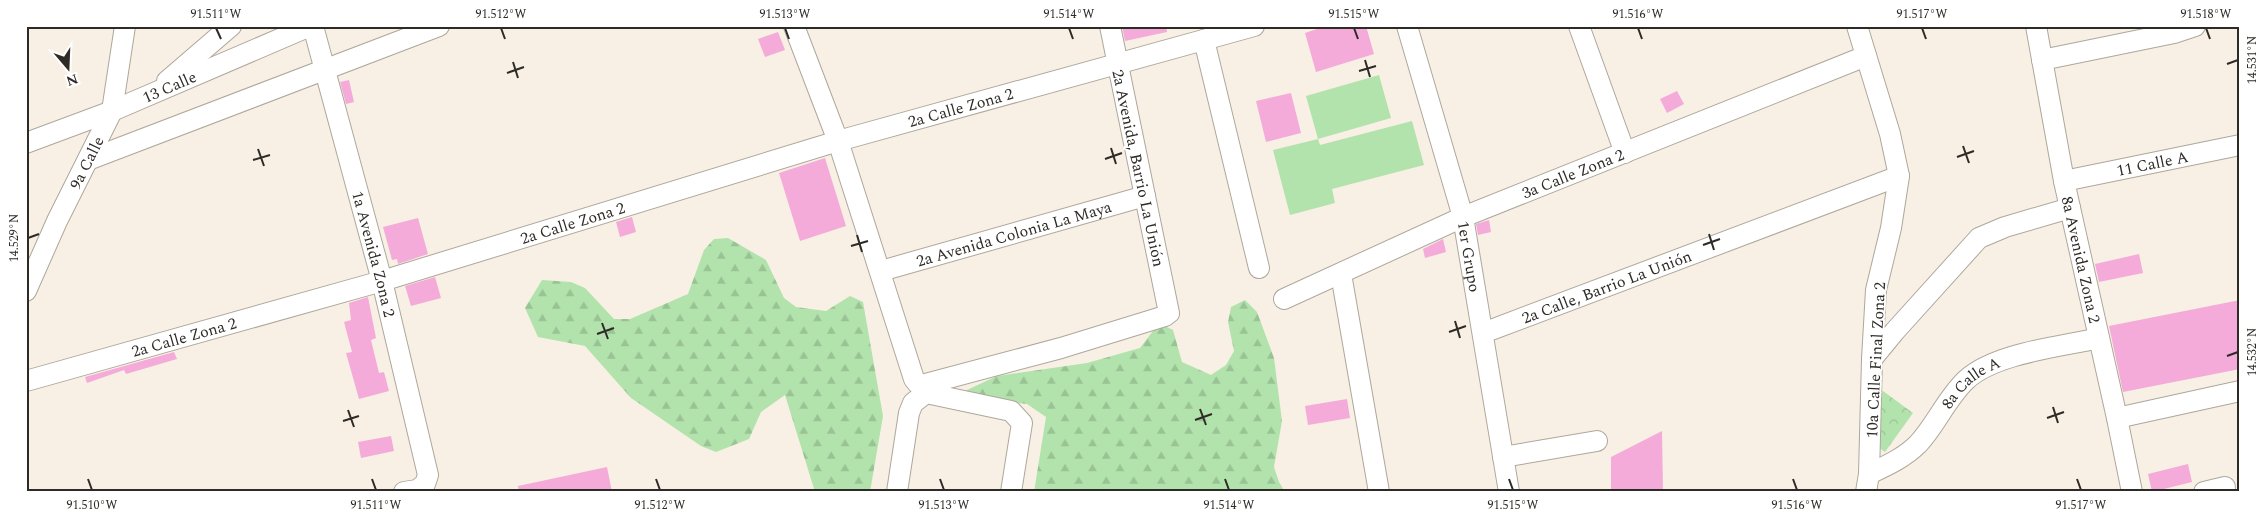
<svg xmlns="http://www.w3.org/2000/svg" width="2266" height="518" font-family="Spectral,serif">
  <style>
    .forest { fill: url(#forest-firs) }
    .park { fill: url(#park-crowns) }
    .garden { fill: #b2e3ac }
    .building { fill: #f4abda }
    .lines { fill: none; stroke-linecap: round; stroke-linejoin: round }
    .minor-casing { stroke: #aea79b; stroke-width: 22 }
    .minor { stroke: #fff; stroke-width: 20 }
    .ticks { fill: none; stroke: #2e2b27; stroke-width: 2 }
    .labels { text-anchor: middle; stroke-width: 4; stroke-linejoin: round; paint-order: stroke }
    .street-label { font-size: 16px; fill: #2e2b27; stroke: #fff }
    .neatline { fill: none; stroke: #2e2b27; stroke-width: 2 }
    .ticks-label { font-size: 12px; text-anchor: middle; fill: #2e2b27 }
  </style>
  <defs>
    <pattern id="forest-firs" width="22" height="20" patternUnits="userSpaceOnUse" patternTransform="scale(1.25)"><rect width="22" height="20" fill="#b2e3ac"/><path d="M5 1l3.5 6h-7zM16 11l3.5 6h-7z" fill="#99c394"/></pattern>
    <pattern id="park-crowns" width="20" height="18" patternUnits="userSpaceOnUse" patternTransform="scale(1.25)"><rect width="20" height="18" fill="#b2e3ac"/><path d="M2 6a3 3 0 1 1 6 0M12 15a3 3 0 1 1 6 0" fill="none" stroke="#99c394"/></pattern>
  </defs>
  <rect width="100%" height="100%" fill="#f8f0e4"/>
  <path class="forest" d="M728,238L766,260L784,298L796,307L826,311L850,296L863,302L883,416L870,492H815L785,395L761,412L749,439L716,452L701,446L631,398L585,346L538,337L525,308L542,280L571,282L585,288L614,319H630L688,294L704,250L714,239Z
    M1245,300L1257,312L1274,358L1282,421L1274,467L1279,482L1285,492H1034L1046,417L1027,404L954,396L997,376L1087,363L1140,348L1159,323L1173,330L1182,362L1211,375L1226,365L1234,351L1228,322L1231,307Z"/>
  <path class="park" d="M1883,391L1913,413L1885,452L1875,445V393Z"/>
  <path class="garden" d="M1379,75L1391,118L1318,139L1320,145L1412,121L1424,165L1332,189L1335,203L1290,215L1273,150L1318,139L1306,96Z"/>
  <path class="building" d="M1122,26H1166L1167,32L1125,41Z
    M1326,26H1366L1374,54L1316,72L1305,33Z
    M778,32L785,50L765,57L758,39Z
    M349,80L354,102L346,104L340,82Z
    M1677,91L1684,104L1667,113L1660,99Z
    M1291,93L1301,133L1266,142L1256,101Z
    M825,158L846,226L800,241L779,173Z
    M632,217L636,232L620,237L616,222Z
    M418,218L428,254L398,264L397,259L392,260L383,227Z
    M1489,220L1491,232L1478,235L1476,224Z
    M1443,239L1446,252L1425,258L1423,249Z
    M2139,254L2143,273L2099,282L2095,264Z
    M435,277L441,298L411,306L405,286Z
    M368,297L376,338L371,340L379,373L384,372L389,391L359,399L346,353L352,352L344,322L351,320L349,303Z
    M2240,300V369L2123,392L2109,326Z
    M174,352L177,359L126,374L124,370L87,383L85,377Z
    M1347,399L1350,418L1308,425L1305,406Z
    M1662,431L1663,492H1611V457Z
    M391,436L394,451L361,458L358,442Z
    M2188,464L2192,482L2152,492L2148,474Z
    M607,467L612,492H519L518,486Z"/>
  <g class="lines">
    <defs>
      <g id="minor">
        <path id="s1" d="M313,26L382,281L428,475L425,484L417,490L404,492"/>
        <path d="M794,26L838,141L914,379L918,384L922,385L1061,348L1165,316L1169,313L1110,26"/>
        <path id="s2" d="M1407,26L1463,217L1509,492"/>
        <path d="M1579,26L1625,153"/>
        <path d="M1857,26L1890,134L1899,176L1891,228L1876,290L1872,359L1869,474L1866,492"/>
        <path id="s3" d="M2036,26L2064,181L2117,418L2132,492"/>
        <path d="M1204,40L1259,268"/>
        <path d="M2042,60L2174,33L2195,26"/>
        <path d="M167,81L231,26"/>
        <path id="s4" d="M26,143L112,111L310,26"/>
        <path d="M88,160L439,26"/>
        <path id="s5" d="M2064,181L2240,145"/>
        <path id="s6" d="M881,271L1145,196"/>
        <path d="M1341,274L1379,492"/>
        <path id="s7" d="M26,291L57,221L112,111L125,26"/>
        <path id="s8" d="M1284,299L1463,217L1866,56"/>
        <path id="s9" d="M1483,333L1899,176"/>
        <path d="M1872,359L1895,331L1979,238L2005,227L2070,208"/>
        <path id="s10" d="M26,381L382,281L838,141L1254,26"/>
        <path d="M2117,418L2240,391"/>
        <path d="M1503,457L1597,441"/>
        <path id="s11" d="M1869,474C1886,466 1904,458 1918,444C1936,425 1946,399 1966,380C1995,353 2060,347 2099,338"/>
        <path d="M897,492L909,413L913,403L926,393L1011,411L1022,423L1011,492"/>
        <path d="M2204,492L2225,487"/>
      </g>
    </defs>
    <use href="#minor" class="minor-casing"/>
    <use href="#minor" class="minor"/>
  </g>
  <path class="ticks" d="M216,28L221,39M501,28L505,39M785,28L789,39M1069,28L1073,39M1354,28L1358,39M1638,28L1642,39M1922,28L1926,39M2206,28L2210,39M1365,60L1370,77M513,62L518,78M2227,64L2238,60M1359,71L1376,66M507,73L524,67M1963,146L1969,163M1111,148L1116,164M258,149L264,166M1957,157L1974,151M1105,159L1122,153M253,160L270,155M1709,234L1714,250M857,235L862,252M28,238L39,234M1703,245L1720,239M851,246L868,241M1455,321L1460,338M602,323L608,339M1449,332L1466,326M597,334L614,328M2227,356L2238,352M2053,407L2058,423M1200,409L1206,425M348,410L354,427M2047,418L2064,412M1195,420L1212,414M343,421L359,416M88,479L92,490M372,479L376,490M656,479L660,490M940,479L944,490M1225,479L1229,490M1509,479L1513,490M1793,479L1797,490M2077,479L2081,490"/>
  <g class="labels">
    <g class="street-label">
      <text dy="6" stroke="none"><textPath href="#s4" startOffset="154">13 Calle</textPath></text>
      <text dy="6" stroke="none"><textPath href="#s10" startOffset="974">2a Calle Zona 2</textPath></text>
      <text dy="6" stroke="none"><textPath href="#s7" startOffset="142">9a Calle</textPath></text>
      <text dy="6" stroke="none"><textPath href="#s5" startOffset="90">11 Calle A</textPath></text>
      <text transform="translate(1139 168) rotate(78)" y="6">2a Avenida, Barrio La Unión</text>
      <text dy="6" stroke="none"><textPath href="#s8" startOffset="315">3a Calle Zona 2</textPath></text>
      <text dy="6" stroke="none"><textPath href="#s10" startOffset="569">2a Calle Zona 2</textPath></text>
      <text dy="6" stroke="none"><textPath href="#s6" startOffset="138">2a Avenida Colonia La Maya</textPath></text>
      <text dy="6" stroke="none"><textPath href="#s1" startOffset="236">1a Avenida Zona 2</textPath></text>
      <text dy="6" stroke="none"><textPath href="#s2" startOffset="239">1er Grupo</textPath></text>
      <text dy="6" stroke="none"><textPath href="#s3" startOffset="238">8a Avenida Zona 2</textPath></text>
      <text dy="6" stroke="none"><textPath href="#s9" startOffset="132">2a Calle, Barrio La Unión</textPath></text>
      <text dy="6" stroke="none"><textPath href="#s10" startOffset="164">2a Calle Zona 2</textPath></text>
      <text transform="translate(1875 360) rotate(-87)" y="6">10a Calle Final Zona 2</text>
      <text dy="6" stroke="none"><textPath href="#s11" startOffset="140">8a Calle A</textPath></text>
    </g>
  </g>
  <rect width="2266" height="518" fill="none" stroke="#ffffff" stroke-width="55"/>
  <g transform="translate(68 68) rotate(161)" stroke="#ffffff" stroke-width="4" paint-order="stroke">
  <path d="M0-4L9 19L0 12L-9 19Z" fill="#2e2b27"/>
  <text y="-8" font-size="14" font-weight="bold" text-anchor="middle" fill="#2e2b27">N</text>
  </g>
  <rect x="28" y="28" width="2210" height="462" class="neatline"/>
  <g class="ticks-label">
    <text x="216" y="18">91.511°W</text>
    <text x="501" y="18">91.512°W</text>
    <text x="785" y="18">91.513°W</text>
    <text x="1069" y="18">91.514°W</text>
    <text x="1354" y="18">91.515°W</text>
    <text x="1638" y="18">91.516°W</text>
    <text x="1922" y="18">91.517°W</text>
    <text x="2206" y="18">91.518°W</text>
    <text transform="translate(2252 60) rotate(-90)" y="4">14.531°N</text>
    <text transform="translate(14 238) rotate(-90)" y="4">14.529°N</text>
    <text transform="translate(2252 352) rotate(-90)" y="4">14.532°N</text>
    <text x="92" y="509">91.510°W</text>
    <text x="376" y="509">91.511°W</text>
    <text x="660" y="509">91.512°W</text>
    <text x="944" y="509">91.513°W</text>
    <text x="1229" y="509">91.514°W</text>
    <text x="1513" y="509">91.515°W</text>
    <text x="1797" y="509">91.516°W</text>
    <text x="2081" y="509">91.517°W</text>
  </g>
</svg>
